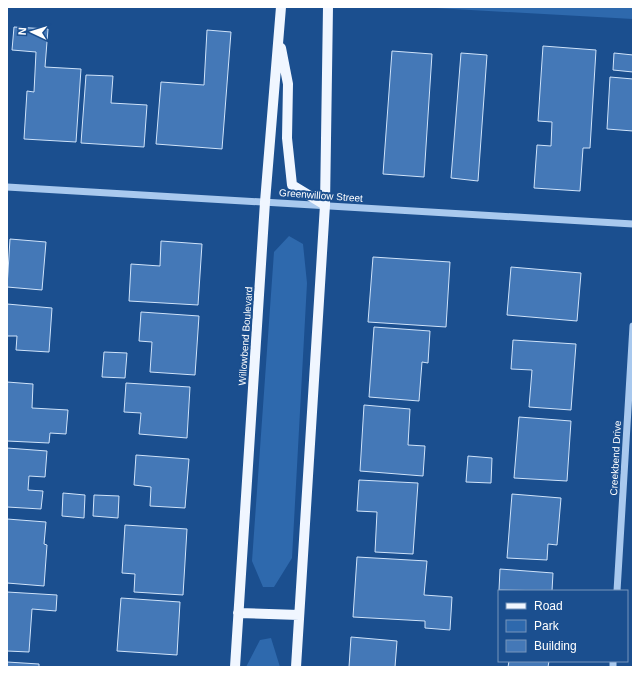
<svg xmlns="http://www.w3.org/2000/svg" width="640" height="674" font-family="Helvetica,sans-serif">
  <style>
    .green { fill: #2e69ad }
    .building { fill: #4478b7; stroke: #cfe3fa }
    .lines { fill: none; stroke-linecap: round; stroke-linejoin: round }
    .minor { stroke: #a9c9ee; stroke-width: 7 }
    .major { stroke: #f0f6ff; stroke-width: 10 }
    .labels { text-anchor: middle; stroke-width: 4; stroke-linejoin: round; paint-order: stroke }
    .street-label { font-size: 10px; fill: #fff; stroke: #1b4f8f }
  </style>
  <rect width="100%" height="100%" fill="#1b4f8f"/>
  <path class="green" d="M418,7H633V19Z
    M289,236L303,244L307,283L292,558L274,587H263L252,561L274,252Z
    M271,638L280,667H246L260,640Z"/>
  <path class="building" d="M14,27L48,29L45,67L81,69L76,142L24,139L27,91L34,92L36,52L12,50Z
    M207,30L231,32L222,149L156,144L161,82L204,85Z
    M543,46L596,50L590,148H583L580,191L534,188L537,145L551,146L552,122L538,121Z
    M392,51L432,54L424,177L383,174Z
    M461,53L487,55L478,181L451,178Z
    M614,53L633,55V72L613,70Z
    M86,75L113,76L111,103L147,105L144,147L81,143Z
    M610,77L633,79V138V131L607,129Z
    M10,239L46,242L42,290L7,287Z
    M161,241L202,244L198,305L129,301L131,264L160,266Z
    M373,257L450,262L446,327L368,322Z
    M511,267L581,273L577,321L507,315Z
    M7,304L52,308L49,352L16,350L17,336H7Z
    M141,312L199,316L195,375L150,372L152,342L139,341Z
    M374,327L430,331L428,363L422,362L419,401L369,397Z
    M513,340L576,344L571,410L529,407L532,370L511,369Z
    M104,352L127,353L125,378L102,377Z
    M7,382L33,384L32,408L68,410L66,434L50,433L49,443L7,441Z
    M126,383L190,387L187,438L139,434L141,413L124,412Z
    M364,405L410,409L408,445L425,446L423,476L360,471Z
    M519,417L571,421L567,481L514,478Z
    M7,448L47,451L45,477L29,476L28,490L43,491L41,509L7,507Z
    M136,455L189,459L185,508L150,506L151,487L134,485Z
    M468,456L492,458L491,483L466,482Z
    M359,480L418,483L413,554L375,552L377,512L357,511Z
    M63,493L85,495L84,518L62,516Z
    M512,494L561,498L557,545L548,544L547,560L507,558Z
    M94,495L119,496L118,518L93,516Z
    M7,519L46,522L44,544L47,545L44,586L7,583Z
    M125,525L187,529L183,595L134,592L135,574L122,573Z
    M357,557L427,561L424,595L452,597L450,630L425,628V621L353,617Z
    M500,569L553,573L552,591L499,590Z
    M7,592L57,595L56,611L32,609L29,652L7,651Z
    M121,598L180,602L177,655L117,651Z
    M351,637L397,641L395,667H349Z
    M509,661H549L548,667H508Z
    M7,662L39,664V667H7Z"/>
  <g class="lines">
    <path class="minor" d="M7,187L633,224
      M617,591L633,326
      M613,667V661"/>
    <path class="major" d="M281,48L288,84L287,138L292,185L325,205
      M238,613L299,615
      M235,667L265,202L281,7
      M296,667L325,205L328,7"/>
  </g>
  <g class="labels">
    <g class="street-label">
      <text transform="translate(321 195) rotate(4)" y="4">Greenwillow Street</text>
      <text transform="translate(245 336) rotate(-86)" y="4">Willowbend Boulevard</text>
      <text transform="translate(615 458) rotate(-87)" y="4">Creekbend Drive</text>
    </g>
  </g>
  <rect width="640" height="674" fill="none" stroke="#ffffff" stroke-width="16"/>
  <rect x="498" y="590" width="130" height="72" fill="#1b4f8f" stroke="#7695bc"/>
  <rect x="506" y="603" width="20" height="6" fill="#f0f6ff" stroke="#7695bc"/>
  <text x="534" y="610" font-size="12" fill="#ffffff">Road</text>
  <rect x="506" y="620" width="20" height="12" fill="#2e69ad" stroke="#7695bc"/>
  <text x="534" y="630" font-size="12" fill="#ffffff">Park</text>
  <rect x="506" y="640" width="20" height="12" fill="#4478b7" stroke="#7695bc"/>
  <text x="534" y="650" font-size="12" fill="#ffffff">Building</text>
  <g transform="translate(32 32) rotate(274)" stroke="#1b4f8f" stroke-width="3" paint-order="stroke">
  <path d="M0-3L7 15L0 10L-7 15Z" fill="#ffffff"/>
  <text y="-6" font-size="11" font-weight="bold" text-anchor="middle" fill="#ffffff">N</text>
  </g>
</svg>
